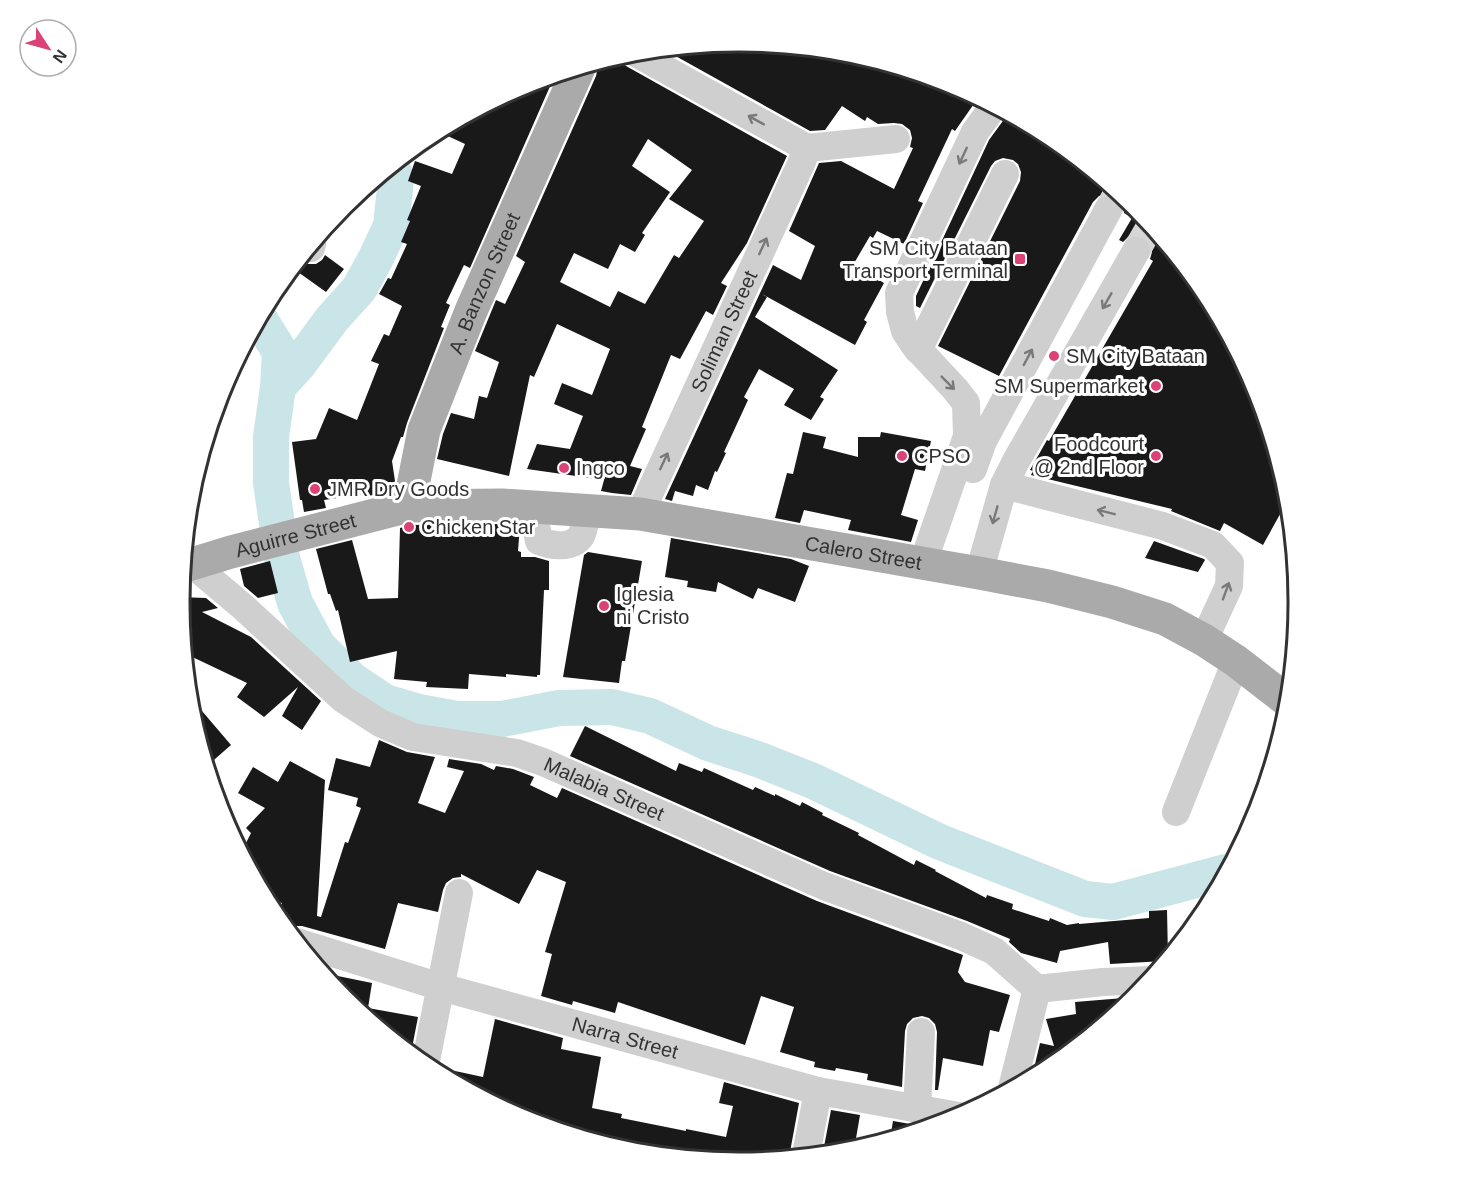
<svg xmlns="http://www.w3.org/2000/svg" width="1478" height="1204" font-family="Arial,sans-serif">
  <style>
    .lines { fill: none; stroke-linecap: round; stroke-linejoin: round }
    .river { stroke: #cae5e8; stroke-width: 36 }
    .building { fill: #191919; fill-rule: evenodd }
    .minor-tunnel { stroke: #d6d6d6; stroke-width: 28; stroke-dasharray: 28 14; stroke-linecap: butt }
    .minor { stroke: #cfcfcf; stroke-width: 28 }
    .major { stroke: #aaa; stroke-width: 33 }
    .oneway { stroke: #797979 }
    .poi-dot { fill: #db4378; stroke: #fff; stroke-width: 2 }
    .labels { text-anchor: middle; stroke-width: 6; stroke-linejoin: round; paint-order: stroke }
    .poi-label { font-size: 20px; fill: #323232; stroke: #fff; text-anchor: start }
    .street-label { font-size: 20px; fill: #323232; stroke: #fff }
    .rim { fill: none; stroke: #323232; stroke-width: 3 }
  </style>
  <rect width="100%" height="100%" fill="#fff"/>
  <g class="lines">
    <path class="river" d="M259,318L280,352L278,387L271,437V483L282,558L295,603L318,646L352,680L385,702L419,712L457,719H502L559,708L612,707L650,716L708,743L760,760L813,781L940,842L1085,899L1113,902L1226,872
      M278,387L298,365L332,319L359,289L376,258L391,226L396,179L392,166"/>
  </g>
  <path class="building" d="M739,42L751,43L763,51L767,45L844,52L861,63L865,58L954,85L978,98L955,131L952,129L918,201L923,203L904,244L877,231L873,238L870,236L853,265L884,283L864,320L867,322L855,345L760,293L773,265L801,280L815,246L789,231L819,163L841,161L894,189L913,148L910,147L912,138L910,130L902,124L894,123L878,124L867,117L865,121L842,106L825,130L810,131L663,49Z
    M619,56L620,61L626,66L787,156L786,158L747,243L721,283L727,286L713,315L706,311L680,359L671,355L642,427L646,429L630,466L642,469L631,495L612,493L601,491L604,480L527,469L537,444L570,449L583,416L554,404L562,383L592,395L610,349L557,324L534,377L530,375L509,476L437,459L443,434L451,413L474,419L479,396L487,398L499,362L475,351L496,300L505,304L525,262L516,256L596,76L598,67L597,63ZM648,139L692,170L669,199L704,221L679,258L674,255L645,304L618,291L610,307L560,282L574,253L608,269L620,244L635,252L645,235L642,233L670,192L632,166Z
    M555,75L470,268L464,265L446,303L450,305L441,327L444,328L407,423L403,437H401L392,461L395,481L393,491L363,497V494L324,500L326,508L304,512L302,500H300L292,442L316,439L329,408L357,420L379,364L371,361L384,334L389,336L402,306L379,294L388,278L391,279L407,244L401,242L410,221L407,220L421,186L408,181L415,161L452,174L465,144L437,131L525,84Z
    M1008,114L1050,137L1135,206L1205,291L1257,388L1288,493L1289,498L1263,545L1224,523L1220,531L1171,511L1172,509L1031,475L1033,471L1030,470L1047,440L1049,441L1153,261L1150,259L1152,252L1150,243L1145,237L1135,235L1128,237L1123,242L1119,240L1132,218L1124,213V209L1122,202L1116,196L1107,194L1099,196L1093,202L999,376L938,346L1020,181L1021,172L1018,164L1013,160L1003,158L995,161L991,166L920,308L916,306V296L989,140Z
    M325,255L344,269L326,292L298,272L305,263L308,264H316L322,260Z
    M760,293L767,297L755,317L838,370L820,397L824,399L811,420L784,405L794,389L759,369L744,397L748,400L724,452L726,453L717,472L715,471L708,490L696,485L693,496L675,491L672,501L665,499Z
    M803,432L826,437L823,448L858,457V437H880L881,432L931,441L925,471L915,469L901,515L918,520L911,542L848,530L851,520L804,510L800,523L775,518L787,473L793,474Z
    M501,524L520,525L518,551L521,552V557H535L549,561V590H544L540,675H537V677L506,674V677L469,674L468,689L426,687L427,682L394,679L397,651L350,662L338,610L336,611L330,594H328L316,549L352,540L368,599L398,598L400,528L411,525Z
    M671,538L791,559L809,566L795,602L758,588L753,599L718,582L716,592L687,587L688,581L665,577Z
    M1154,541L1204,559L1205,560L1198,572L1145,558Z
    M588,552L642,561L625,661H622L619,683L563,677L584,555Z
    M270,561L278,593L258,598L244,586L240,569Z
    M179,597L206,598L218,608L202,612L251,637L321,701L302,730L282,716L298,687L264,717L237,697L247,683L184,653Z
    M202,711L231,745L207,766L192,720Z
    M585,726L676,771L679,763L702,772L704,768L753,790L755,787L775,796V794L800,806L802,802L823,813L822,815L859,833L858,835L914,865L916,860L936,870L935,871L986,898L987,895L1013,904L1012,909L1049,921L1050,918L1067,925L1079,923V924L1149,918V911L1167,910L1168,957L1165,961L1110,964L1108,942L1060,951L1057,963L1021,953L1009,942L1010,939L967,921L830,871L570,756Z
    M379,740L407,752L435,757L418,803L445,813L464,771L447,767L449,759L481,764L494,770L496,766L513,769L534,777L530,785L557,798L562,788L817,901L963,955L958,972L965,982L1010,995L999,1032L990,1030L983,1066L943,1058L938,1090H935L937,1032L935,1024L929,1018L922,1016L913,1018L907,1024L905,1031L902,1087L867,1080L868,1074L836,1068L835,1071L814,1067L815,1062L780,1052L794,1007L761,996L745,1045L618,1002L615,1013L573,1001L572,1005L541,996L552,954L545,952L566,882L537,870L519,904L461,874V877L453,878L446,883L443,890L438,912L398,903L385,949L302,926H292L282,923L278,919L282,903L266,899L241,853L251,833L246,828L265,808L238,793L253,767L278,782L290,761L325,780L317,916L321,917L345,842L348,843L361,808L356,806L358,798L328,790L336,758L370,767Z
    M323,973L372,983L368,1008L418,1017L411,1053L343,998Z
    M1136,997L1050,1068L1032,1077L1040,1043L1054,1046L1046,1019L1076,1014L1075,1002Z
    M495,1019L563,1038L561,1049L601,1057L592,1108L622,1114L621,1118L686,1131V1129L726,1137L733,1106L719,1103L724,1082L799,1103L790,1152V1157L739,1162L629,1151L524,1119L439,1074L441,1068L483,1077Z
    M831,1110L860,1115L854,1150L831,1153L823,1152Z
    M893,1121L916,1125L928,1127L890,1139Z"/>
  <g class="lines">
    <path class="minor-tunnel" d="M1108,210L1118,192
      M1136,251L1151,225"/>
    <g class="minor">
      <path d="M634,52L807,148"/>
      <path d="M807,148L896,139"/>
      <path d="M311,248L312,244"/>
      <path d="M918,350L1005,174"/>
      <path d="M973,469L983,441L1108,210"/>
      <path d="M1004,485L1163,526L1213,545L1230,563L1229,586L1204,640"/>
      <path d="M538,508L536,526L539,541C551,546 572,549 581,536C585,529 585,519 586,511"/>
      <path id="s1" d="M640,514L801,164L807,148"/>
      <path d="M923,563L967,436L966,403L955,389L915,346L905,331L900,312L899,293L975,132L994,106"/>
      <path id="s2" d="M192,564L242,606L343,699L380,723L413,737L517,753L543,762L824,886L961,936L994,951L1037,989"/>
      <path d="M979,573L1004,485L1016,461L1136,251"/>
      <path d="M1176,812L1236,661"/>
      <path id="s3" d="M297,942L441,987L818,1091L959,1116"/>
      <path d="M1037,989L1103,982L1150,980"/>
      <path d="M425,1066L459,893"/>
      <path d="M1012,1088L1037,989"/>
      <path d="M917,1109L921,1032"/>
      <path d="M806,1155L818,1091"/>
    </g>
    <g class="major">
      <path id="s4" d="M409,506L424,430L471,311L579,68"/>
      <path id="s5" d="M182,567L231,552L409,506L502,505L640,514L979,573L1048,586L1112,602L1165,619L1204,640L1236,661L1289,702"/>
    </g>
  </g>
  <defs><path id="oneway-shaft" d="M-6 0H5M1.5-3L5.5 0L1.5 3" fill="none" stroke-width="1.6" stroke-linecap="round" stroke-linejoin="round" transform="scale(1.5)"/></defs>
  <g class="oneway">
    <use href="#oneway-shaft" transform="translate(756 120) rotate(-151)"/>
    <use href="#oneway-shaft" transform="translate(963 156) rotate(115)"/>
    <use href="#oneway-shaft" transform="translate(763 246) rotate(-65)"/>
    <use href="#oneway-shaft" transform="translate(1107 301) rotate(120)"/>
    <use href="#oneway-shaft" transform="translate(1028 357) rotate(-62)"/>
    <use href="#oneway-shaft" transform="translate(948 383) rotate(45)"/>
    <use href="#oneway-shaft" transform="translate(664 461) rotate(-65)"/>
    <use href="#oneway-shaft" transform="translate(1106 512) rotate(-166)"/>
    <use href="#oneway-shaft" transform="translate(995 515) rotate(106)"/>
    <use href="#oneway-shaft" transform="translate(1226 591) rotate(-70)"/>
  </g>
  <g class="poi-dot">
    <rect x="1014" y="253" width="12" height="12" rx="3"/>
    <circle cx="1054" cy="356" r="6"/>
    <circle cx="1156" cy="386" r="6"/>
    <circle cx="902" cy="456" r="6"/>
    <circle cx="1156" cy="456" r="6"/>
    <circle cx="564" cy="468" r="6"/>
    <circle cx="315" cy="489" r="6"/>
    <circle cx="409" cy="527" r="6"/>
    <circle cx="604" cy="606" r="6"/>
  </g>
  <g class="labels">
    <g class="poi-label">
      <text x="1008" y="255" text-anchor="end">SM City Bataan<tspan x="1008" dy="23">Transport Terminal</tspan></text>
      <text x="1066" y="363">SM City Bataan</text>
      <text x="1144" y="393" text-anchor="end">SM Supermarket</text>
      <text x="1144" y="451" text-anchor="end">Foodcourt<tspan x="1144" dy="23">@ 2nd Floor</tspan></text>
      <text x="914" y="463">CPSO</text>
      <text x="576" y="475">Ingco</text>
      <text x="327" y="496">JMR Dry Goods</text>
      <text x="421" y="534">Chicken Star</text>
      <text x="616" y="601">Iglesia<tspan x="616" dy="23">ni Cristo</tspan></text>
    </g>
    <g class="street-label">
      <text dy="7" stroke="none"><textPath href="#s4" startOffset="236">A. Banzon Street</textPath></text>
      <text dy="7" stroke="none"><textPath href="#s1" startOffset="201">Soliman Street</textPath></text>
      <text dy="7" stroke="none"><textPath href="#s5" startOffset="118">Aguirre Street</textPath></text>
      <text dy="7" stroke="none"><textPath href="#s5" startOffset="693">Calero Street</textPath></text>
      <text dy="7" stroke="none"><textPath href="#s2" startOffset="482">Malabia Street</textPath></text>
      <text dy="7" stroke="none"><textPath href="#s3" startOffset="342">Narra Street</textPath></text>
    </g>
  </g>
  <path d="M0 0H1478V1204H0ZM739 52H739A549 549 0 0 1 1288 601V603A549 549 0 0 1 739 1152H739A549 549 0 0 1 190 603V601A549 549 0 0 1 739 52Z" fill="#fff" fill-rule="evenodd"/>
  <path class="rim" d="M739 52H739A549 549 0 0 1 1288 601V603A549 549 0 0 1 739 1152H739A549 549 0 0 1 190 603V601A549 549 0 0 1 739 52Z"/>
  <g transform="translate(48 48) rotate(126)"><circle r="28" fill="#ffffff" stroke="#adadad" stroke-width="1.5"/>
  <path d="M0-4.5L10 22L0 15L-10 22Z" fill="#db4378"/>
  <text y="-9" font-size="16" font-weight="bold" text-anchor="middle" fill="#323232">N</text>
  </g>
</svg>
